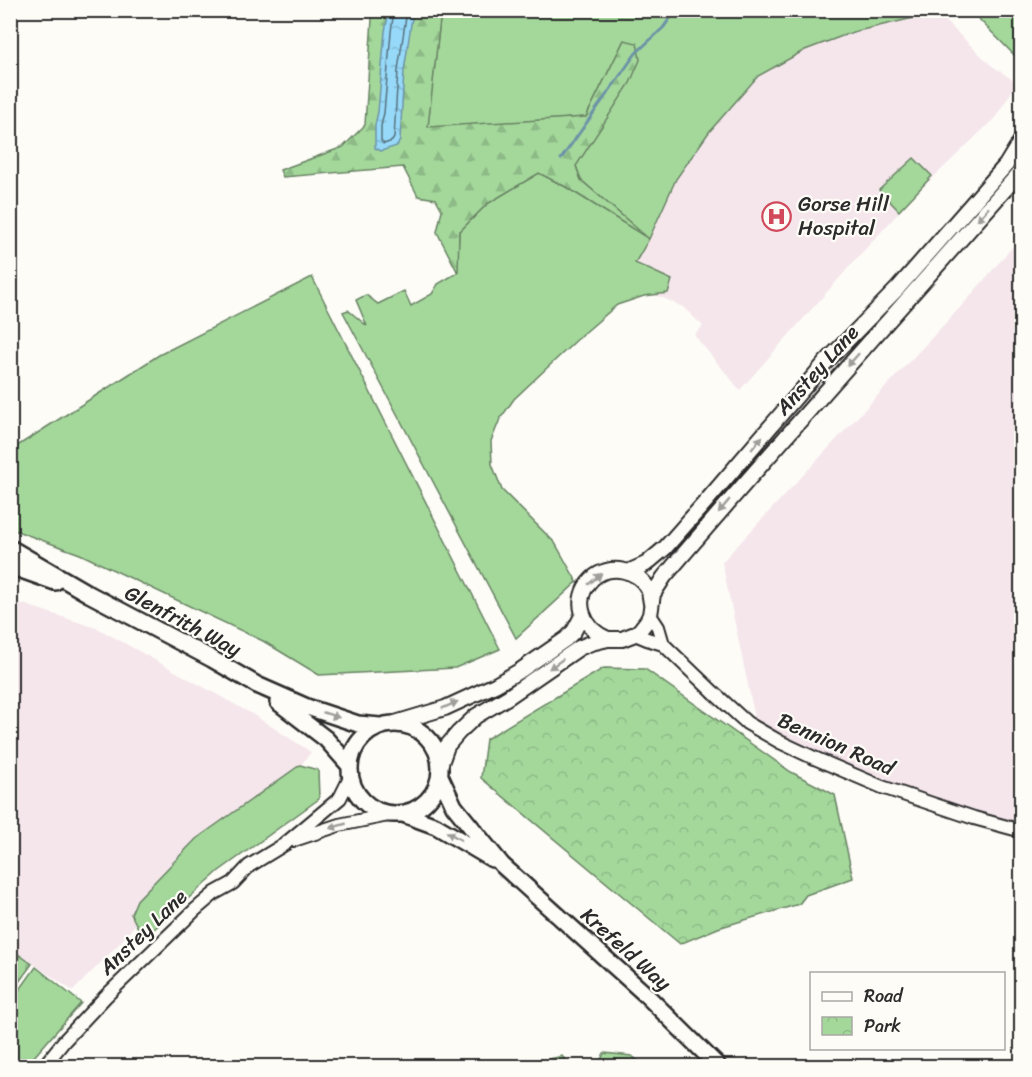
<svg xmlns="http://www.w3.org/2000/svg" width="1032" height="1077" font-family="Sriracha,sans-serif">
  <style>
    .built { fill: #f5e6ec }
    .grass { fill: #a4d89b; stroke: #688263; stroke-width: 1.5 }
    .forest { fill: url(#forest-firs); stroke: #688263; stroke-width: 1.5 }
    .cemetery { fill: url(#cemetery-stones); stroke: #688263; stroke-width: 1.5 }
    .park { fill: url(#park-crowns); stroke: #688263; stroke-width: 1.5 }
    .water { fill: url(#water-ripples); stroke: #6c93a7; stroke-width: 1.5 }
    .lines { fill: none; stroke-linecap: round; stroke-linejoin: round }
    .shore { stroke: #56717d; stroke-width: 1.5 }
    .stream { stroke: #6c93a7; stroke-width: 3 }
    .secondary-casing { stroke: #2b2b2b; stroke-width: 16 }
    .primary-casing { stroke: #2b2b2b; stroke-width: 18 }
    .highway-casing { stroke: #2b2b2b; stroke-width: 20 }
    .secondary { stroke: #fdfcf7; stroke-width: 12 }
    .primary { stroke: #fdfcf7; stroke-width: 14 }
    .highway { stroke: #fdfcf7; stroke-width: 15 }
    .oneway { fill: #9e9e9b }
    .labels { text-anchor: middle; stroke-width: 4.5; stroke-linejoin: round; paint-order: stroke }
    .poi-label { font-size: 21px; fill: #2b2b2b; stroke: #fdfcf7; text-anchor: start }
    .street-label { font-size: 21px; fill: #2b2b2b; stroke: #fdfcf7 }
  </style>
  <defs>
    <pattern id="forest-firs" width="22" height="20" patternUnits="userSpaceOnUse" patternTransform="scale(1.5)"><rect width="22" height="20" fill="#a4d89b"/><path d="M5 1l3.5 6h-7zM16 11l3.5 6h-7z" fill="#8dba86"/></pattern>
    <pattern id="cemetery-stones" width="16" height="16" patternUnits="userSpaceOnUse" patternTransform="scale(1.5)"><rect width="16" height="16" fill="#a4d89b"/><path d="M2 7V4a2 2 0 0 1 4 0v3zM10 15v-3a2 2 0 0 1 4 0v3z" fill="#8dba86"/></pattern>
    <pattern id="park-crowns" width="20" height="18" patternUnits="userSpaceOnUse" patternTransform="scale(1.5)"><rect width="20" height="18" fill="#a4d89b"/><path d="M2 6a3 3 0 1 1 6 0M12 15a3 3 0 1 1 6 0" fill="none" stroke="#8dba86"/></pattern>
    <pattern id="water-ripples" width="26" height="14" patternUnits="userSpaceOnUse" patternTransform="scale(1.5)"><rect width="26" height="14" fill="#97d9f9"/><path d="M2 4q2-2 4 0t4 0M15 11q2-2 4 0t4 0" fill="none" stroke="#82bad6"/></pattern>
  </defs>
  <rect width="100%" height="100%" fill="#fdfcf7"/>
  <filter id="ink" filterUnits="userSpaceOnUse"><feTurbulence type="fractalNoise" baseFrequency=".0167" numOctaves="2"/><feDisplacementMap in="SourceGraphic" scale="12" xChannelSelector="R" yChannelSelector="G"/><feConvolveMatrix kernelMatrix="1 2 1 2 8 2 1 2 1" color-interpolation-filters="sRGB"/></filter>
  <g filter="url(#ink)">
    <path class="built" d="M937,13L991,65L1017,83L995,118L916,194L859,256L740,390L694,335L703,326L683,307L663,298L629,288L635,263L649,239L676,179L709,132L758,76L805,50L853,32Z
      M1021,237V831L928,803L757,728L722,562L967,300Z
      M11,600L99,629L252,714L311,752L289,781L185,866L118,945L73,991L11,949Z"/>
    <path class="grass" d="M917,10L922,16L853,32L805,50L758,76L709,132L676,179L649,239L635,263L672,280L668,293L644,296L617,305L582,335L514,399L500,419L491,441L492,464L502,490L555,543L577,582L516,638L343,312L348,310L367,326L356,300L366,295L378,304L404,291L411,306L432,294L438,284L457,273L459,232L487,204L539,173L566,187L644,235L581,180L576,166L624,40L586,117L427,129L441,11Z
      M971,11H1021V62Z
      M914,158L932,176L899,211L879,190Z
      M312,277L500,649L455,668L319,675L263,641L80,554L11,529V450L159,355Z
      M300,765L318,770L319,799L219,871L153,930L138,928L131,914L137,900L196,839Z
      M36,967L81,1003L26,1066H11V1002Z
      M604,1053L632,1056L644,1066H595L600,1062Z
      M562,1056L567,1062L574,1066H543L550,1059Z"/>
    <path class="forest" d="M374,11H441L428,127L586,117L624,40L637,43L640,60L630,83L576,166L581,180L649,239L566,187L539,173L487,204L459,232L458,273L437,232L442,210L436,199L418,196L403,167L283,177L280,170L343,147L365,125L372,19Z"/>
    <path class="cemetery" d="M11,949L32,964L11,993Z"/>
    <path class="park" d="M604,668L645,669L791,772L835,795L853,878L806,895L799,904L718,928L680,944L481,778L486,739Z"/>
    <path class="water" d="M389,11H413L404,71L400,140L397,146L381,151L375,148V125L378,112L385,31Z"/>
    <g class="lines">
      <path class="shore" d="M394,10L391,32L384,113L381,126V141L384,144L392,141L394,138L398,70L407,10"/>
      <path class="stream" d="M561,159L636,53L663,28L676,10"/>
      <defs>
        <path id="secondary" d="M650,615L658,627L663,644L713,692L747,723L780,742L812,757L882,787L974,818L1022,831
          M635,634L647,639L663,644
          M294,840L339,825L393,814
          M44,1066L64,1041L106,996L195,910L215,893L233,883L249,866L285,844L340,798L350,778"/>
        <path id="primary" d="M628,572L646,564L665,548L709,498L825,363L898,288L1006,165L1022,139
          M608,639C583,629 571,600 592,579C609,563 638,569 648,589C650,593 650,599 651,603
          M395,723L445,708L495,685L521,670L566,639L574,631L583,614
          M440,766L447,746L458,733L476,716L508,697L579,648L591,643L608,639H622L635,634L640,630L647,621L650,615L653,594L664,577C781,440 902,306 1022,170"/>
        <path id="highway" d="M10,548L89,594L212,659L257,685L307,707L358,724L380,726
          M10,566L55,582
          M278,702L326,739L350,766
          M350 769a45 45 0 1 1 90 0a45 45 0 1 1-90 0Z
          M440,776L454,806L502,865L644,993L718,1066
          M403,814L436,826L492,859"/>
      </defs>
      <use href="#secondary" class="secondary-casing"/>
      <use href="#primary" class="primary-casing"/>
      <use href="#highway" class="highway-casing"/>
      <use href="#secondary" class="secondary"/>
      <use href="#primary" class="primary"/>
      <use href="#highway" class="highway"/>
    </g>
    <defs><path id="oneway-solid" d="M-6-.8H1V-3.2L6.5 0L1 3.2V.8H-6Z" transform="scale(1.5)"/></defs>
    <g class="oneway">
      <use href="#oneway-solid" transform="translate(983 214) rotate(131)"/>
      <use href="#oneway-solid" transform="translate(853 360) rotate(132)"/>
      <use href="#oneway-solid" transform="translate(757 443) rotate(-50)"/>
      <use href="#oneway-solid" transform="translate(724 506) rotate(130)"/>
      <use href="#oneway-solid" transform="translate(595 579) rotate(-39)"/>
      <use href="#oneway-solid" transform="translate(556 664) rotate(145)"/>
      <use href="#oneway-solid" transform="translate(450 705) rotate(-24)"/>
      <use href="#oneway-solid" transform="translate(331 715) rotate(18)"/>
      <use href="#oneway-solid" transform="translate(338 826) rotate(164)"/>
      <use href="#oneway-solid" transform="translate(454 836) rotate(-151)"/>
    </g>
  </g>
  <defs>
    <symbol id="hospital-ring" viewBox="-11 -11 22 22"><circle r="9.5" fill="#fdfcf7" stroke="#d1495b" stroke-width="1.5"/><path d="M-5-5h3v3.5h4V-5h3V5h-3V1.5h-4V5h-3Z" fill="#d1495b"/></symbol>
  </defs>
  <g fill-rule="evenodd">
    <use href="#hospital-ring" x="760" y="200" width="33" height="33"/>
  </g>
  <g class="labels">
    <g class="poi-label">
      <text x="798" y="211">Gorse Hill<tspan x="798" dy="24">Hospital</tspan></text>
    </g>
    <g class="street-label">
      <text transform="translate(817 370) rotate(-48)" y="7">Anstey Lane</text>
      <text transform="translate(183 621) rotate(28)" y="7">Glenfrith Way</text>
      <text transform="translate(836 744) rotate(24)" y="7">Bennion Road</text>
      <text transform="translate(143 932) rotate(-44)" y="7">Anstey Lane</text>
      <text transform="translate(626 949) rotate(42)" y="7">Krefeld Way</text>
    </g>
  </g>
  <rect width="1032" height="1077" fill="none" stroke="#fdfcf7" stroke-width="36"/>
  <rect x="18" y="18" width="996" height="1041" fill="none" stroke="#2b2b2b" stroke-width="2" filter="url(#ink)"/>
  <rect x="810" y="972" width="195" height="78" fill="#fdfcf7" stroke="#a9a8a5" stroke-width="1.5"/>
  <rect x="822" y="992" width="30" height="9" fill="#fdfcf7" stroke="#a9a8a5" stroke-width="1.5"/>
  <text x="864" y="1002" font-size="18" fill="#2b2b2b">Road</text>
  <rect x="822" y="1017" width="30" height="18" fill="url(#park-crowns)" stroke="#a9a8a5" stroke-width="1.5"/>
  <text x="864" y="1032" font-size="18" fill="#2b2b2b">Park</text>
</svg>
